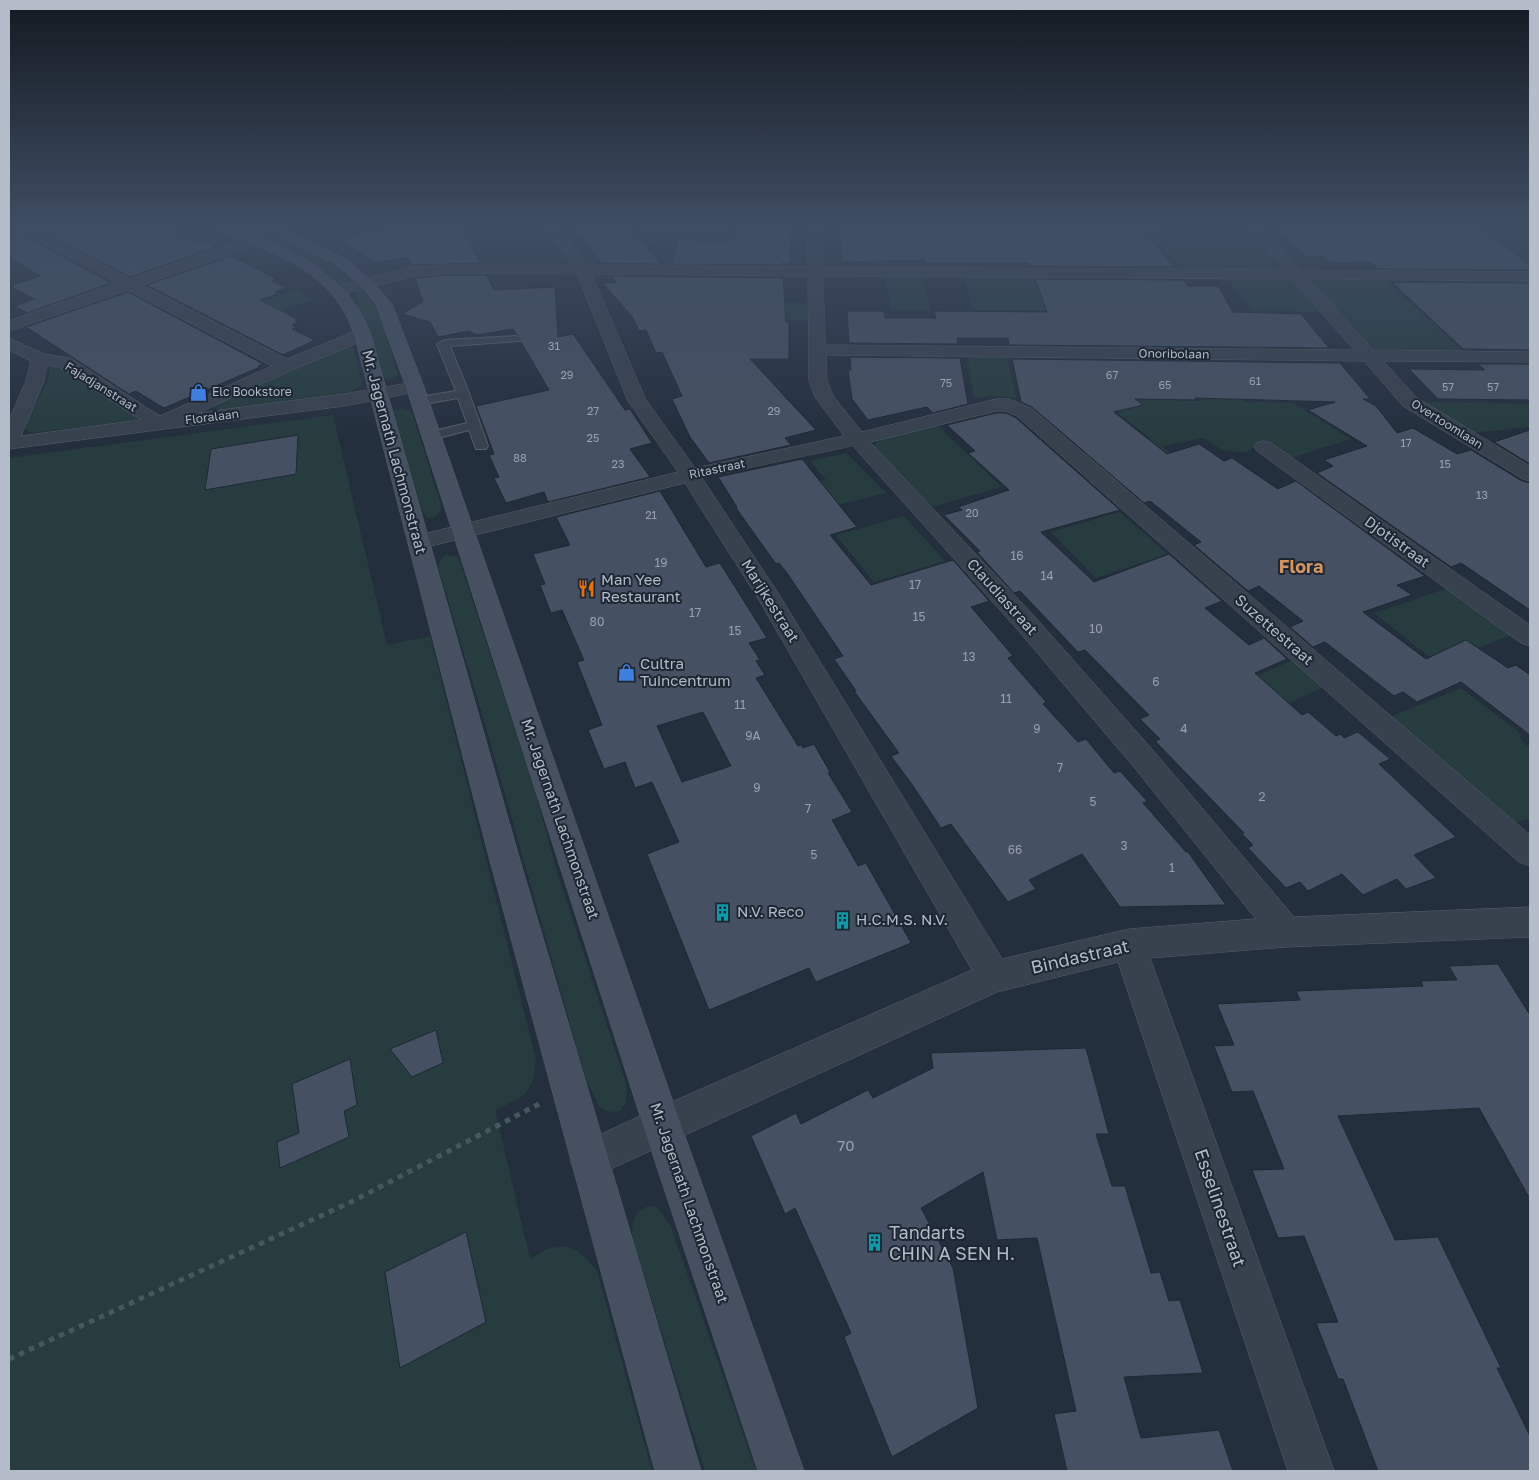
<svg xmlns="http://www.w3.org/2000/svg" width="1539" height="1480" font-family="'Golos Text',sans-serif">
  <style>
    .green { fill: #263c3f }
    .building { fill: #455162; stroke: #1f2835; fill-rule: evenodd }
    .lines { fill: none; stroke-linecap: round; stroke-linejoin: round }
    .service-casing { stroke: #565f6c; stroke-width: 2 }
    .minor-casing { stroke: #565f6c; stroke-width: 1 }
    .secondary-casing { stroke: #565f6c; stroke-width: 1 }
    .path { stroke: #44595c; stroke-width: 5; stroke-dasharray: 5.5 5.5; stroke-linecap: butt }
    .service { fill: #38414e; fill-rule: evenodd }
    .minor { fill: #38414e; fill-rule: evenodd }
    .secondary { fill: #465061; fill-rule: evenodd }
    .labels { text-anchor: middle; stroke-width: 4; stroke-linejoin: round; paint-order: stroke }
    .far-number-label { font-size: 11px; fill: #98a1af }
    .far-street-label { font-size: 12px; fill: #b4bcc9; stroke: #1d2633 }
    .far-poi-label { font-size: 12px; fill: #b4bcc9; stroke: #1d2633; text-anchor: start }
    .number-label { font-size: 12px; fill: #98a1af }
    .street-label { font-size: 15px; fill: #b4bcc9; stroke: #1d2633 }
    .poi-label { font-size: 15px; fill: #b4bcc9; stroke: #1d2633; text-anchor: start }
    .near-number-label { font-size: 15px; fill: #98a1af }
    .quarter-label { font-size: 18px; font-weight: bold; fill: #d59563; stroke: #1d2633 }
    .near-street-label { font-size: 18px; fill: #b4bcc9; stroke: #1d2633 }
    .near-poi-label { font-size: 18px; fill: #b4bcc9; stroke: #1d2633; text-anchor: start }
  </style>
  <rect width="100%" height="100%" fill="#242f3e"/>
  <path class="green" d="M232,226H252L300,247L335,267L349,279V281L342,284L334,281Z
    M634,226H730L727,242L678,239L649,243Z
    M1119,226H1160L1172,241L1258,242L1280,266L1273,269L1181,268L1160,241L1129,240Z
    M884,275H922L931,310H891Z
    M963,276L1036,277L1052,310H973Z
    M1227,277L1289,279L1294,281L1321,312L1251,311Z
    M1320,279H1384L1464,352L1372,349L1314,284L1313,281Z
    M297,289L311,300L274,313L256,303Z
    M354,289H359C383,310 389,344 397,373V376C391,379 386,381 381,377Z
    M698,302L809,303L811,321L712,320Z
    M349,346L353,348L362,381L361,385L351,392L221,411L213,408L217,401Z
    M967,355L1007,356L1016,398L993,396L974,398Z
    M1180,358L1218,359L1245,402L1293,403L1351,439L1291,458L1264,440L1246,453L1222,450L1203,438L1162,446L1178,460V466L1116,482L1086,456L1151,439L1099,398L1202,401Z
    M50,365L62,366L142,420L30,433L24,427L26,422L47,383Z
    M1418,402L1530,404V427L1469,433Z
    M403,408L412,412L441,506C440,515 436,516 428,518L422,512L394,420V411Z
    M333,415L387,645L430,636L536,1060C532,1096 525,1096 495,1110L530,1259C537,1256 544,1249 551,1248C573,1242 585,1256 597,1271L652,1471H9V458Z
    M938,426L1002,487L932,507L875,447V443L885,437Z
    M846,453L886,493L818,510L801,486L826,480L810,461Z
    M1120,512L1167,554L1096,578L1051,532Z
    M904,516L945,561L874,582L836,535Z
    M447,555L456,556L459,559L535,791L556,869L627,1087L626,1102L620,1111L608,1112L600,1107L586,1080L488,734L438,566L442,558Z
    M1451,587L1515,634L1437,663L1374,613Z
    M1295,659L1326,686L1245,723L1215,695Z
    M1461,688L1518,731L1522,741L1530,748V819L1509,824L1387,718Z
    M650,1206L658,1208L671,1227L756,1471H705L632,1237C632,1222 634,1210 650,1206Z"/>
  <path class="building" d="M9,226L10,228L111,283L27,313L15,306L34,299L10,286L40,276L9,257Z
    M34,226H172L173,231L193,243L201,240L215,247L130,277Z
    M417,226H461L480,263L411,265L408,257L375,263L341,238Z
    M573,226H629L661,264L602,263Z
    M740,226H790V263H782V265L672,264L678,240L729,241V235H739Z
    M839,226H1140L1173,267L1030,266L1029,263H926L925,260L842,262Z
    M1274,226H1477L1530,265V270L1378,269L1371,262L1331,263L1323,256H1305Z
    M231,256L277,279L272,281L286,288L275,292L278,294L260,300L297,319L295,320L298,322L292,325L297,327L292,329L315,340L283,355L147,285Z
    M447,275H486L494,290L555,287L558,337L573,334L625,410L630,409L652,443L630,449L650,477L548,502L544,492L506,503L494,478L499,477L489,455L494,454L476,406L549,390L521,342L523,338L516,334L513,329L477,335L469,331L438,337L430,322L402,314L423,301L415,278Z
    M612,276L783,278L786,322H789V359H750L816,430L785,438L791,445L709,463L690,437L672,399L682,396L662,352L656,353L646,330L639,331L633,318L603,283L616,282Z
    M1035,279L1184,280L1188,286H1218L1233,312L1301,314L1329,348L1009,345L1008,338H957L958,344L849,343L847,311H884L885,318H936L934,311L1047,312Z
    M1392,282L1530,283V350L1463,349Z
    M128,292L263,364L258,366L260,367L164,408L136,391L129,394L26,327Z
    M850,357L960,358L968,404L933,413L927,407L868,420L852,399L848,370H851Z
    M1012,359L1340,363L1370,399H1363L1376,406L1397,433L1413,428L1457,454L1471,450L1522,481L1530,483V610L1461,563L1451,567L1317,473L1333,466L1324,460L1367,446L1308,410L1335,402L1195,398L1196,400L1135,399L1143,405L1114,412L1167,454L1199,444L1224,461L1232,458L1278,489L1296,481L1425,576L1397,585L1412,595L1363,612L1426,659L1466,640L1508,668L1516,665L1530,675V735L1461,682L1417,702L1403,692L1394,696L1325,642L1313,647L1290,627L1303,621L1259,586L1248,591L1194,545L1201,542L1150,501L1144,503L1032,407L1021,402Z
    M1478,364H1530V400L1438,399L1409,369L1485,370Z
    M996,413H1006L1016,418L1120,510L1041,532L1094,582L1169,554L1222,601L1205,608L1249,645L1264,638L1287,659L1255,673L1302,715L1308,712L1336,736L1340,734L1344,738L1358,732L1390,759L1379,764L1456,837L1414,855L1436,878L1406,889L1397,879L1363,895L1342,874L1308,891L1300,882L1286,888L1248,848L1253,845L1242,834L1244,833L1155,741L1160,739L1140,719L1149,715L1085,650L1078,652L1020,591L1014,593L977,552L980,551L944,515L962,510L958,507L1009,490L968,453L975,451L947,425Z
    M1530,430V464L1494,442Z
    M298,435L296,474L205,490L211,449Z
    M802,459L857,527L830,535L871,585L953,560L989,601L971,607L1013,656L1008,658L1046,702L1043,704L1078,742L1086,739L1114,773L1120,771L1147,801L1143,803L1186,852H1188L1226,905L1120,907L1082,854L1029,880L1036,889L1008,902L951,824L941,828L911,783L891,756L899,753L854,691H856L834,659L843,656L787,573L779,563L776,564L736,508L737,507L718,477Z
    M660,491L706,567L720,563L767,638L749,643L760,660L756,661L765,675L756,678L798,746L802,745L803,748L814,744L830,772L828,773L852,812L832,820L858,866L866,863L911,943L816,982L809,968L709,1010L647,854L679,842L652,782L635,788L625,762L604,769L588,730L602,725L577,662L584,660L562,610L551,613L540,585L545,584L533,554L570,545L556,517ZM703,712L731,766L682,782L657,726Z
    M1498,964L1530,1015V1199L1479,1108L1338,1116L1395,1240L1438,1237L1501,1368H1497L1530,1436V1471H1378L1343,1379H1338L1316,1323L1338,1322L1304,1236L1278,1238L1252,1170L1284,1169L1253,1091L1232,1092L1214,1046L1234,1045L1217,1004L1300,1000L1296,991L1423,986L1421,981L1457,980L1449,966Z
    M436,1030L443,1063L412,1077L390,1049Z
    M1086,1048L1109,1134H1096L1112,1186H1125L1151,1273L1160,1272L1169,1301L1180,1300L1203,1373L1124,1377L1141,1438L1219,1430L1233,1471H1067L1054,1414L1076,1411L1037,1238L997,1240L983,1172L921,1208L953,1268L978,1408L892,1457L844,1337L851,1333L795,1208L785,1214L751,1136L796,1113L801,1124L868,1090L873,1098L933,1068L931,1053Z
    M350,1059L357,1105L344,1111L349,1137L280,1168L277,1142L299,1133L292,1084Z
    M466,1232L486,1322L400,1368L385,1272Z"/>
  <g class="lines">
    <defs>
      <path id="service" d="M516,336L520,337L522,339L520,341L450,346L469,393L488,446L486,449H476L469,430L431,440L426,439L424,436L426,433L467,423L458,398L419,405L413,401L419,397L456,391L437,344L445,340Z"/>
      <path id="minor" d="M11,226H29L130,279L248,238H258L260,241L258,244L142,285L287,359L355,331H367L369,335L367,339L292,370L198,413L344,394L415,382L421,383L424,387L421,391L415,392L344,406L9,449V420L26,381L31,361L9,350V338L44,354L70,358L160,416L272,366L128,290L9,331V321L116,283ZM47,365L59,367L141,420L21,436L44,381Z
        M544,226H558L587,265L808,267L807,226H821L823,267L1284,270L1246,226H1261L1300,270L1530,272V281L1309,279L1373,350L1530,352V362L1383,361L1417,398L1530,466V481L1523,479L1403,406L1364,361L826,355L827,381L833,396L862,432L996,399H1009L1031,408L1530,835V866L1519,862L1017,416L1006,411H996L870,442L1035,617L1158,756L1294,917L1530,907V937L1286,947L1150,958L1334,1471H1288L1118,962L997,992L589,1179L575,1174L570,1160L575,1146L649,1112L972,970L759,600L685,483L419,549L411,547L408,542L411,537L419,535L678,472L628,401L577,274L447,273L410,277L337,295L332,293L329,290L332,287L410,267L447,265H572ZM592,274L808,276L809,381L815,397L844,436L695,468L646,400ZM823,276L1292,279L1354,350L826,345ZM853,446L1017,629L1138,772L1256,919L1129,929L1002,959L778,593L702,478Z
        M1264,441L1271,443L1530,625V646L1521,643L1257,451L1254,447L1257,443Z"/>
      <path id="secondary" d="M213,226H233L280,246L315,265L345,290L359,309L370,332L519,857L701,1471H655L489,857L360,357C356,341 352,324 343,310C318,265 260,248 215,229Z
        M259,226H278L346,259L371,280L392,304L424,387L681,1125L804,1471H758L643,1125L406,387L376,305L361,286L336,265Z"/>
    </defs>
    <use href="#service" class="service-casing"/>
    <use href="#minor" class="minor-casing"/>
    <use href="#secondary" class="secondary-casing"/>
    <path class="path" d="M9,1359L351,1202L539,1104"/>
    <use href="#service" class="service"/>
    <use href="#minor" class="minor"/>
    <use href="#secondary" class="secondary"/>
  </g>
  <linearGradient id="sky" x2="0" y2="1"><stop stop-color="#141a22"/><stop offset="0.52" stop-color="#3f4d63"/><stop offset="1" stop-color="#3f4d63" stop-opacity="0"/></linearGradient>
  <rect width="1539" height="434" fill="url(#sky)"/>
  <defs>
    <symbol id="shop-bare" viewBox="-9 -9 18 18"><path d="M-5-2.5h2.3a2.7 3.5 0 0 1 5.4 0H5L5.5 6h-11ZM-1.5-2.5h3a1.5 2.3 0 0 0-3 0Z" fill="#3f7fe0" stroke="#1d2633" stroke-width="2.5" paint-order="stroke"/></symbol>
    <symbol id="restaurant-bare" viewBox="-9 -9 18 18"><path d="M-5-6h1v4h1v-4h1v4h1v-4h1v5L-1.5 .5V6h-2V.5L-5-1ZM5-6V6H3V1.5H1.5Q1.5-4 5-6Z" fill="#e8710a" stroke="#1d2633" stroke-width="2.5" paint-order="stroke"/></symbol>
    <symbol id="building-bare" viewBox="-9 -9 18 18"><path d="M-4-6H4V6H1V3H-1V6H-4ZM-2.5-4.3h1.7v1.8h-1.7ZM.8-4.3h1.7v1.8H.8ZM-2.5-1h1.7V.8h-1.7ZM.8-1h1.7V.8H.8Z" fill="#0f9aa8" stroke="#1d2633" stroke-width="2.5" paint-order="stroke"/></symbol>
  </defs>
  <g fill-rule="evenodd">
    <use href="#shop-bare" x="186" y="380" width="25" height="25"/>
    <use href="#restaurant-bare" x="574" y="576" width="25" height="25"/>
    <use href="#shop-bare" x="614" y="660" width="25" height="25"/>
    <use href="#building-bare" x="710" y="900" width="25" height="25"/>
    <use href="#building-bare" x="830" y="908" width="25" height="25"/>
    <use href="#building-bare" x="862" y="1230" width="25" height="25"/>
  </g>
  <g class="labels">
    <g class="far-number-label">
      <text x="554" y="350">31</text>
      <text x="567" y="379">29</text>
      <text x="1112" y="379">67</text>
      <text x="1255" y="385">61</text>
      <text x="946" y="387">75</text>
      <text x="1165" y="389">65</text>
      <text x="1448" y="391">57</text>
      <text x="1493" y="391">57</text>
      <text x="593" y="415">27</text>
      <text x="774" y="415">29</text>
      <text x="593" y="442">25</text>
      <text x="1406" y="447">17</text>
      <text x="520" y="462">88</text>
      <text x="618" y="468">23</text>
      <text x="1445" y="468">15</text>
      <text x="1482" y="499">13</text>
      <text x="972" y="517">20</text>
      <text x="651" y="519">21</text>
    </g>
    <g class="far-street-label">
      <text transform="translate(1174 354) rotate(1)" y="4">Onoribolaan</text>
      <text transform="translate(101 387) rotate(32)" y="4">Fajadjanstraat</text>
      <text transform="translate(212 417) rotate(-7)" y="4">Floralaan</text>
      <text transform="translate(1447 424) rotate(32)" y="4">Overtoomlaan</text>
      <text transform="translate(717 469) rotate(-12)" y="4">Ritastraat</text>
    </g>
    <g class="far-poi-label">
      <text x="212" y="396">Elc Bookstore</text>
    </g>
    <g class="number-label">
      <text x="1017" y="560">16</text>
      <text x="661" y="567">19</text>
      <text x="1047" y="580">14</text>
      <text x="915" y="589">17</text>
      <text x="695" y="617">17</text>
      <text x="919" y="621">15</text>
      <text x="597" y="626">80</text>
      <text x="1096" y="633">10</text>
      <text x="735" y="635">15</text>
      <text x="969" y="661">13</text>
      <text x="1156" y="686">6</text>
      <text x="1006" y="703">11</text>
      <text x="740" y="709">11</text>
      <text x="1037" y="733">9</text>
      <text x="1184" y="733">4</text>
      <text x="753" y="740">9A</text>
      <text x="1060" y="772">7</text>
      <text x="757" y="792">9</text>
      <text x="1262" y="801">2</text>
      <text x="1093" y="806">5</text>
      <text x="808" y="813">7</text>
      <text x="1124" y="850">3</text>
      <text x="1015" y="854">66</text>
      <text x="814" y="859">5</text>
      <text x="1172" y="872">1</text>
    </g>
    <g class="street-label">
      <text transform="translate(394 452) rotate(75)" y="5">Mr. Jagernath Lachmonstraat</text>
      <text transform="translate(1397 542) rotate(36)" y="5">Djotistraat</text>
      <text transform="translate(1002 597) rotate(48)" y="5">Claudiastraat</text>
      <text transform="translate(770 601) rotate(58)" y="5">Marijkestraat</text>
      <text transform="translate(1274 630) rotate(41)" y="5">Suzettestraat</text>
      <text transform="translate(560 819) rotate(71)" y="5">Mr. Jagernath Lachmonstraat</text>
      <text transform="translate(689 1203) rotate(71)" y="5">Mr. Jagernath Lachmonstraat</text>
    </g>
    <g class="poi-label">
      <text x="601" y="585">Man Yee<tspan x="601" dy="17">Restaurant</tspan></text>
      <text x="640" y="669">Cultra<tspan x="640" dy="17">Tuincentrum</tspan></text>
      <text x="737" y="917">N.V. Reco</text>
      <text x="856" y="925">H.C.M.S. N.V.</text>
    </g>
    <g class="near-number-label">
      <text x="846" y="1151">70</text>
    </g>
    <g class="quarter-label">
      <text x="1301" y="573">Flora</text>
    </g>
    <g class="near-street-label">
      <text transform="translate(1080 957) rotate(-13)" y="6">Bindastraat</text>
      <text transform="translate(1220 1208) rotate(71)" y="6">Esselinestraat</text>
    </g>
    <g class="near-poi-label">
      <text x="889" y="1239">Tandarts<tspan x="889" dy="21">CHIN A SEN H.</tspan></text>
    </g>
  </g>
  <rect width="1539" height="1480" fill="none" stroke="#b4bcc9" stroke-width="20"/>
</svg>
